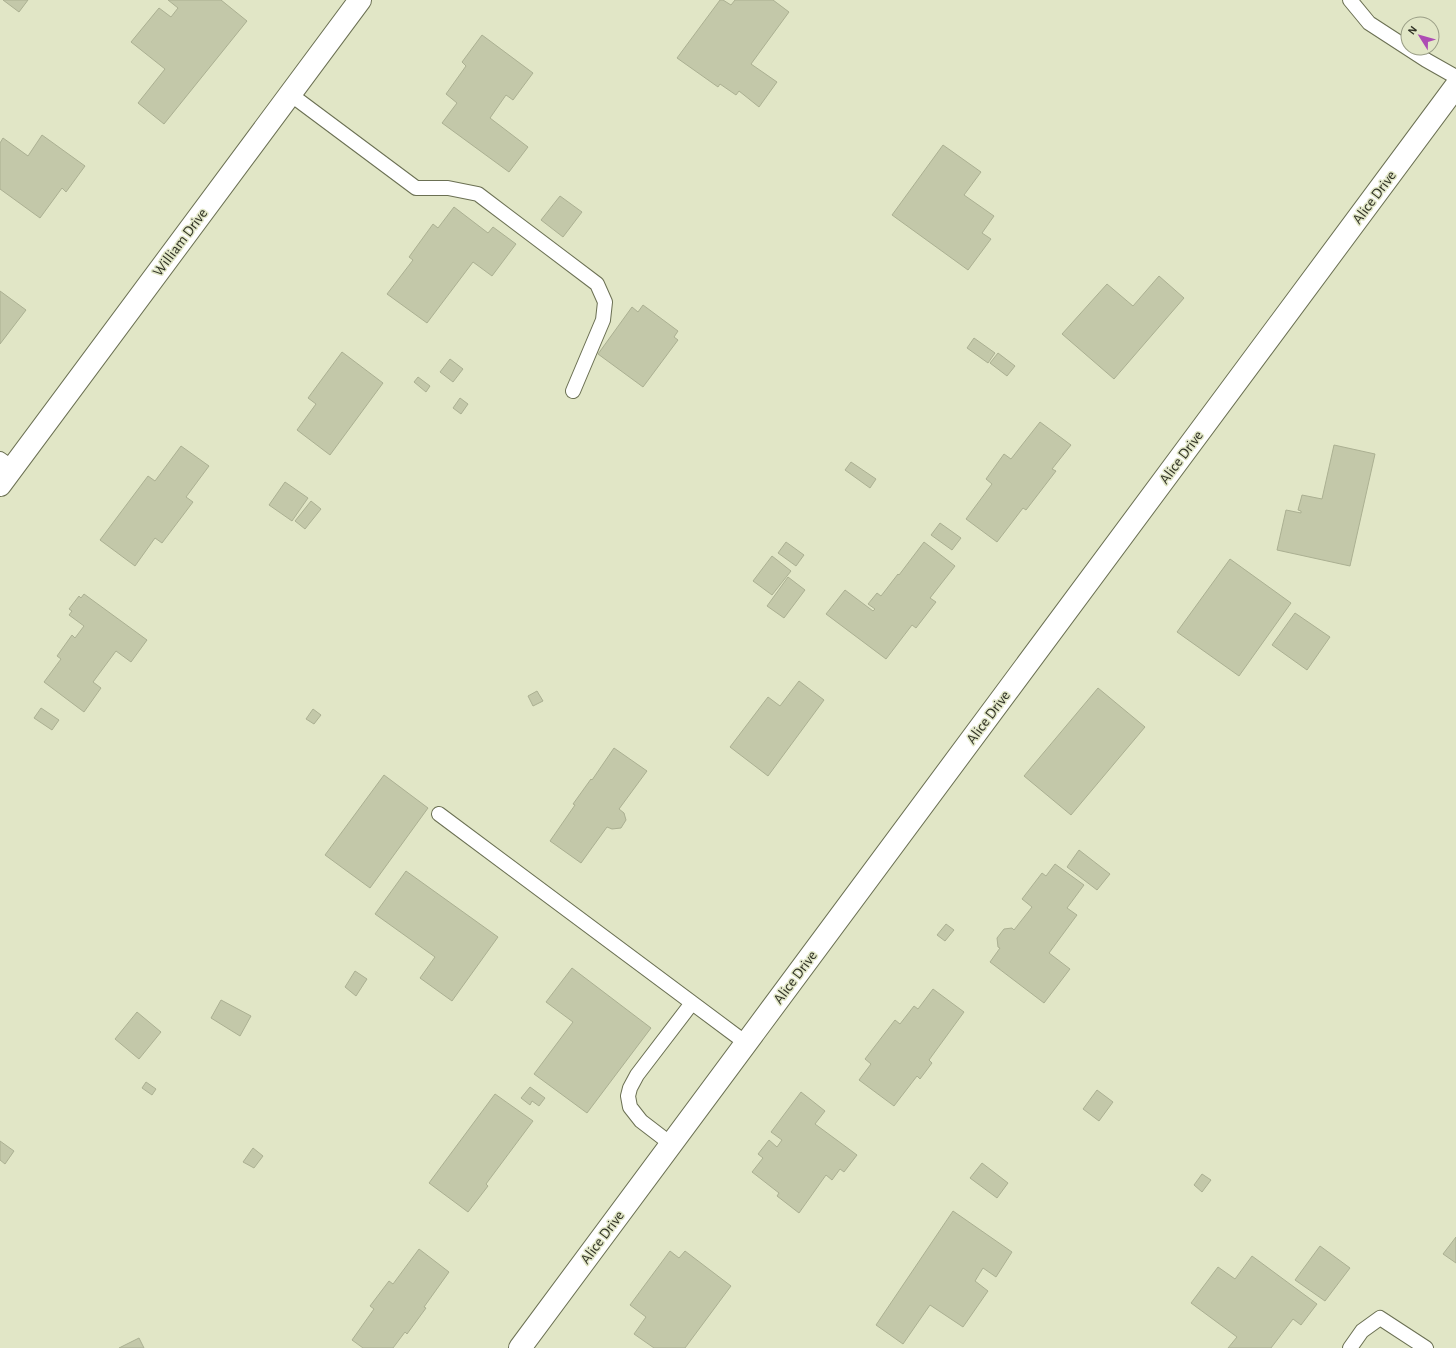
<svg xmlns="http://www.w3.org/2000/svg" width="1456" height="1348" font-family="'Alegreya Sans',sans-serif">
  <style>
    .building { fill: #c3c8a9; stroke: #abb092 }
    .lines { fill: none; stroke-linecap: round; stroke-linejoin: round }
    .lane-casing { stroke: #6b7053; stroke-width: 16 }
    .street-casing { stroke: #6b7053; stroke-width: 24 }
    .lane { stroke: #fff; stroke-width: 14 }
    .street { stroke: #fff; stroke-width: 22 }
    .labels { text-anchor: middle; stroke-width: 3; stroke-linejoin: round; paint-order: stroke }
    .street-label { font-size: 15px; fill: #303225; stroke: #e1e6c6 }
  </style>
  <rect width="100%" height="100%" fill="#e1e6c6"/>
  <path class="building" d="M3,0H28L19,12Z
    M168,0H221L247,21L164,124L138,103L165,69L131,42L159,8L171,17L178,8Z
    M720,0H723L731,5L735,0H773L789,12L751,64L777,82L759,107L739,91L736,95L720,84L718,87L677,58Z
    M482,35L533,73L513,100L506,95L490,118L528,147L509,172L442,123L457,103L446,94L466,66L462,62Z
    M42,135L85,166L66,192L62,188L40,218L0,189V143L3,138L28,156Z
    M943,145L981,172L964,195L994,216L982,233L991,239L968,270L892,215Z
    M560,196L582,212L563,237L541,220Z
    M454,207L488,233L493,227L516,244L492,276L473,262L427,323L387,294L413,260L409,257L433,224L438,228Z
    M1159,276L1184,298L1114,379L1062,334L1107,284L1133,306Z
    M0,291L26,310L0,344Z
    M643,305L678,331L674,337L678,340L643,387L598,354L632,307L638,312Z
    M974,338L995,353L988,363L967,348Z
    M342,352L383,383L330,455L297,430L316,404L308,398Z
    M998,353L1015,366L1007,376L990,363Z
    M450,359L463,369L453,382L440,372Z
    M418,377L430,386L426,392L414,382Z
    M460,398L468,404L461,414L453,408Z
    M1040,422L1071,445L1052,469L1056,471L1026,510L1023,508L997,542L966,519L992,484L986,479L1004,454L1011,459Z
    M1334,445L1375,454L1350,566L1277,550L1286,510L1301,513V511L1298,510L1302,495L1322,499Z
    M181,446L209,466L186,497L193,502L162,543L155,538L135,566L100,540L148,476L155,481Z
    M851,462L876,479L870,488L845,470Z
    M285,482L308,498L292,521L269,505Z
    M311,501L321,509L305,529L295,521Z
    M940,523L961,538L952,550L931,535Z
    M786,542L804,555L796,566L778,553Z
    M924,542L955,566L930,598L936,602L916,628L912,625L886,659L826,614L845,590L873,611L875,609L868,604L877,593L881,596L898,574L899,575Z
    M772,556L791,571L772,595L753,581Z
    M1230,559L1291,603L1239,676L1177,632Z
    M788,577L805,590L784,618L767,606Z
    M84,594L147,640L131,662L116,651L93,682L101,688L84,712L44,682L61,659L57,656L72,635L75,638L84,626L69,615L72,611L69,609L79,596L81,598Z
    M1295,613L1330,637L1307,670L1272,645Z
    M799,681L824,700L768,776L730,747L768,697L780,706Z
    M1098,688L1145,727L1071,815L1024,776Z
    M537,691L543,701L533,706L528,696Z
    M41,708L59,720L52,730L34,718Z
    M313,709L321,715L314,724L306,719Z
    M614,748L647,771L619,809L624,813L626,820L621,828L612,829L607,827L581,863L550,841L575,805L573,804L591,779L592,780Z
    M384,775L428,808L370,888L325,855Z
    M1079,850L1110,874L1097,890L1067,867Z
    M1055,864L1084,885L1067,908L1077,915L1049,953L1070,969L1044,1003L990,962L1000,948L998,947L997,938L1004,929L1012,928L1014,930L1032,907L1022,899L1042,873L1046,876Z
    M406,871L498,937L452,1001L420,978L435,957L375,914Z
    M946,924L954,930L945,941L937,935Z
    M572,968L651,1028L587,1113L534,1074L573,1022L546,1002Z
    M355,971L367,979L356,996L345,987Z
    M933,989L964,1012L929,1060L932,1063L920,1079L917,1076L894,1106L859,1080L871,1064L865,1059L895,1020L900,1024L914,1006L918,1009Z
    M221,1000L251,1016L240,1036L211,1018Z
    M137,1012L161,1032L139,1059L115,1039Z
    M146,1082L156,1089L152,1095L142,1088Z
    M530,1087L545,1098L539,1106L532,1101L530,1105L521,1098Z
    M1097,1090L1113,1102L1099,1121L1083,1109Z
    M801,1092L825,1111L815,1124L857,1155L844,1172L840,1169L832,1180L826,1175L799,1213L777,1196L779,1193L752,1172L763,1158L758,1154L769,1140L777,1147L782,1140L771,1132Z
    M495,1094L533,1121L486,1184L488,1186L468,1212L429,1183Z
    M0,1141L14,1151L5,1164L0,1160Z
    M253,1148L263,1156L254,1168L243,1162Z
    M982,1163L1008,1183L997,1198L970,1178Z
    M1202,1174L1211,1180L1202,1192L1194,1185Z
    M953,1211L1012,1252L996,1277L983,1268L975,1281L988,1291L963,1327L930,1305L903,1344L876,1325Z
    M1456,1237V1263L1443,1254Z
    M1320,1246L1350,1268L1325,1301L1295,1280Z
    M419,1249L449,1272L424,1307L426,1308L407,1334L405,1332L393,1348H363L352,1340L374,1309L370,1306L389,1281L393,1284Z
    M670,1251L679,1258L685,1251L731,1286L685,1348H654L634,1334L646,1317L630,1305Z
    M1252,1256L1317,1304L1301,1325L1293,1319L1271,1348H1228L1237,1337L1191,1303L1218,1267L1235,1279Z
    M139,1338L144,1348H119Z"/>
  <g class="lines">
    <defs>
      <path id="lane" d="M1350,0L1369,23L1426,60L1456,77
        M290,94L416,188H448L478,194L597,284L605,302L603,320L573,391
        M0,459L13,468
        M439,814L746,1043
        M671,1144L641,1121L630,1107L628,1096L630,1088L637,1075L692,1003
        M1350,1348L1362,1331L1380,1318L1426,1348"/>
      <path id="street" d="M0,485L360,0
        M520,1348L1456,86"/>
    </defs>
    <use href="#lane" class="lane-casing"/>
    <use href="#street" class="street-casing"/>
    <use href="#lane" class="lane"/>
    <use href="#street" class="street"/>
  </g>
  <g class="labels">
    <g class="street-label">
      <text transform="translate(1374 197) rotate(-53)" y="5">Alice Drive</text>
      <text transform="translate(180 242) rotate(-53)" y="5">William Drive</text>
      <text transform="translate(1181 457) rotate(-53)" y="5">Alice Drive</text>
      <text transform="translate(988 717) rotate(-53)" y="5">Alice Drive</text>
      <text transform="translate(795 977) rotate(-53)" y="5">Alice Drive</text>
      <text transform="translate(602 1237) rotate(-53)" y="5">Alice Drive</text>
    </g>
  </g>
  <g transform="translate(1420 36) rotate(307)"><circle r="19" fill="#e1e6c6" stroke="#9a9e86"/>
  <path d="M0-3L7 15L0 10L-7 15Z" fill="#ad4cb4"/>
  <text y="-6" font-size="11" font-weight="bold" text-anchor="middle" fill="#303225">N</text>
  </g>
</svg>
